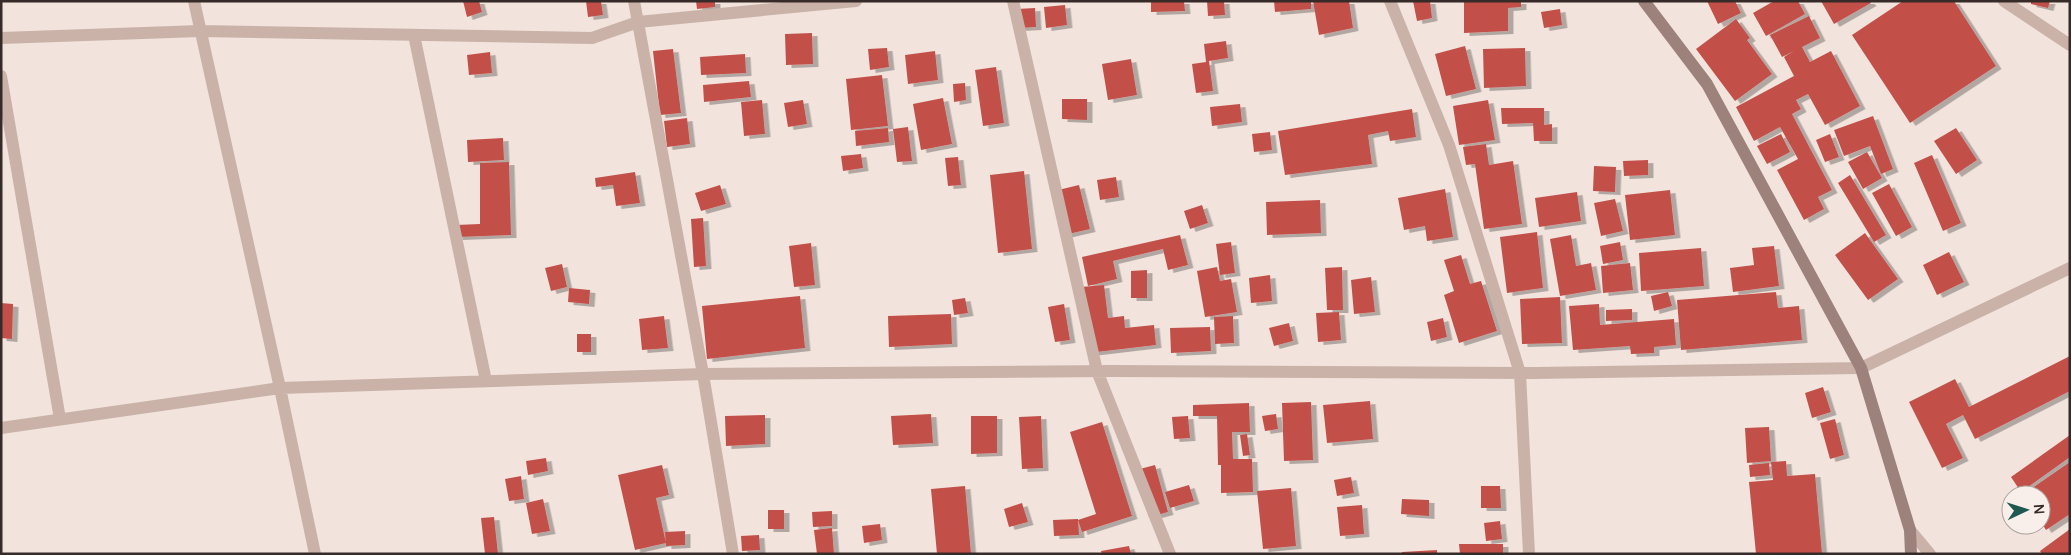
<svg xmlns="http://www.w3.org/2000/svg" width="2071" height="555" font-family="Manrope,sans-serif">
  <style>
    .building { fill: #c3504a; filter: url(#shadow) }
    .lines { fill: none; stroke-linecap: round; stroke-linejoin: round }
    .street { stroke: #cab2a9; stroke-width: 12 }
    .secondary { stroke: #9d817b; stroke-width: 12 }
  </style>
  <defs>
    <filter id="shadow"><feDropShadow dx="5.5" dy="3" stdDeviation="0" flood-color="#0004"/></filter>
  </defs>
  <rect width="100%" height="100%" fill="#f2e4dd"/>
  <path class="building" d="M463,1H479L482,12L467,17Z
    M586,1H601L603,15L588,17Z
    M696,1H715V7L697,9Z
    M1151,1H1184L1185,11L1151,12Z
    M1207,1H1224L1225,15L1208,16Z
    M1274,1H1311V9L1275,12Z
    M1313,1H1349L1353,28L1319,35Z
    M1413,1H1430L1432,18L1417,21Z
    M1464,1H1521V7L1508,8V31L1464,33Z
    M1707,1H1735L1741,13L1718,24Z
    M1774,1H1798L1805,14L1766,36L1753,13Z
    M1821,1H1869L1871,3L1834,24Z
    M1903,1H1954L1996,66L1910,123L1852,35Z
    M2031,1H2050L2048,8L2031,4Z
    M1065,5L1067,25L1046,28L1044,7Z
    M1035,8L1036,27L1018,28L1017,9Z
    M1560,9L1562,25L1544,28L1541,12Z
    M1809,16L1820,38L1802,47L1810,62L1831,51L1860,106L1825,125L1808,94L1796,100L1801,109L1792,114L1832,190L1818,197L1824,209L1804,220L1777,170L1798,159L1780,127L1754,141L1736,107L1794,76L1784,57L1794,51L1782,57L1770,35Z
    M1736,19L1750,38L1747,40L1772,74L1735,101L1696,49Z
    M812,33L813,64L786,65L785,34Z
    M1226,41L1228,58L1209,61L1213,91L1196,93L1192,64L1206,62L1204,44Z
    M1465,46L1476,89L1446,96L1435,54Z
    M887,48L889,67L870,70L868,49Z
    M1525,48L1526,86L1484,88L1483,49Z
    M673,49L681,113L660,115L653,51Z
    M935,51L938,80L908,84L905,55Z
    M490,52L492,73L469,75L467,55Z
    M745,54L746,73L701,75L700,57Z
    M1131,59L1137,95L1108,100L1102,64Z
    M996,67L1004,123L983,126L975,70Z
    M882,75L888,126L851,130L846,79Z
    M749,81L751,97L704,102L703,85Z
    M965,83L966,100L954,102L953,84Z
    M943,98L952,144L921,150L913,104Z
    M1062,99H1087V120L1062,119Z
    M762,100L765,134L744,136L741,102Z
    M803,100L807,124L788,127L784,103Z
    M1488,100L1495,140L1459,145L1453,106Z
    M1240,104L1242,122L1212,126L1210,107Z
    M1501,108H1544V125L1552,124V141H1534L1533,123L1502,124Z
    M1412,109L1416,137L1390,141L1388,131L1368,135L1372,164L1285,175L1278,131Z
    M1873,116L1893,169L1881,174L1870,146L1844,156L1834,130Z
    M687,118L690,144L667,147L664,121Z
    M908,127L912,161L897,162L893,129Z
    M888,128L889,142L856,146L855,131Z
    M1956,128L1977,160L1956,174L1934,141Z
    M1270,132L1272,150L1254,152L1252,134Z
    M1781,134L1790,152L1767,164L1757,146Z
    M1830,134L1839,157L1825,162L1816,140Z
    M503,138L504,160L468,162L467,140Z
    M1486,144L1489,165L1513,161L1522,224L1484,229L1475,164L1466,165L1463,147Z
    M1867,152L1882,178L1863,189L1848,162Z
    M861,154L863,168L843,171L841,156Z
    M1932,155L1961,223L1943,231L1914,163Z
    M958,157L961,185L948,186L945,158Z
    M1648,160V175L1624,176L1623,161Z
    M509,162L511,235L457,237L456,225L480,224V163Z
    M1594,166L1616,167L1615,192L1593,191Z
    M1024,171L1032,249L998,253L990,175Z
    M635,172L640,203L616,206L613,185L596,187L595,178Z
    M1850,175L1886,235L1874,242L1838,183Z
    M1116,177L1119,197L1100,200L1097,180Z
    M1889,184L1912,227L1896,236L1872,193Z
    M720,185L726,204L701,211L695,193Z
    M1079,185L1090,229L1064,235L1054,191Z
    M1445,189L1453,237L1427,241L1425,226L1404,230L1398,198Z
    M1670,190L1675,235L1630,240L1625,195Z
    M1577,192L1581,221L1539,227L1535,198Z
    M1615,199L1623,231L1601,236L1594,203Z
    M1320,200L1321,233L1267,235L1266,202Z
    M1202,205L1208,223L1190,229L1184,211Z
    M703,218L706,266L694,267L691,219Z
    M1537,232L1543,288L1507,293L1500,237Z
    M1865,233L1898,279L1868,300L1835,255Z
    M1180,235L1188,265L1168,270L1163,249L1113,261L1117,279L1088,286L1082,257Z
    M1571,235L1576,266L1591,263L1596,290L1560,296L1550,239Z
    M1231,242L1235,273L1220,275L1216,244Z
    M1620,242L1623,260L1603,264L1600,246Z
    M811,243L815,285L794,287L789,246Z
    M1774,246L1779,286L1733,292L1730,268L1754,265L1752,248Z
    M1701,248L1704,286L1641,291L1639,253Z
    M1949,252L1964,282L1937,295L1923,265Z
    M1461,255L1470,284L1481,281L1497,331L1459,343L1444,295L1454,291L1444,260Z
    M1630,263L1633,290L1603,293L1601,266Z
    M562,264L567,287L551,291L545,268Z
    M1217,267L1220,281L1231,279L1237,312L1205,317L1197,271Z
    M1342,267L1343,310H1327L1325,268Z
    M1147,270V298H1131V271Z
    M1270,275L1272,301L1251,303L1249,278Z
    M1371,277L1375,312L1354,314L1351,280Z
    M1104,285L1108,318L1124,316L1125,328L1154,325L1156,345L1088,353L1081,287Z
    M569,288L590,290L589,304L568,302Z
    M1668,292L1672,306L1654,311L1651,296Z
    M1776,292L1778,308L1799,306L1802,340L1681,350L1677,300Z
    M800,296L805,348L707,359L702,306Z
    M1560,297L1562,343L1522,344L1520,299Z
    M965,298L968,313L954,315L952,300Z
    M1,303L13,304L12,339L1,338Z
    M1064,304L1070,340L1055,342L1048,307Z
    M1599,304L1600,325L1674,319L1676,345L1654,347V353L1631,354L1630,346L1573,350L1569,306Z
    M1632,309V320L1606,321V310Z
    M1339,312L1341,340L1318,342L1316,313Z
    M951,314L952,344L889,347L888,316Z
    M664,316L668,348L642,350L639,319Z
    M1233,316L1234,343L1215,344L1214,317Z
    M1443,318L1447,337L1431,341L1427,322Z
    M1289,323L1293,341L1274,346L1269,328Z
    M1210,327L1211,351L1171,353L1170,328Z
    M577,334H591V352H577Z
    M2070,356V391L1975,439L1963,415L1946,424L1963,458L1942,468L1909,402L1955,379L1969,407Z
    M1823,387L1831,412L1812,418L1805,393Z
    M1370,401L1373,439L1327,443L1323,405Z
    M1311,402L1313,460L1284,461L1282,403Z
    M1249,403L1250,432H1232L1233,459H1252L1253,492L1221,493V465H1218L1217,416H1193V405Z
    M931,414L933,443L893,445L891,416Z
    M1276,414L1278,429L1265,431L1262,416Z
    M765,415V444L726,446L725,416Z
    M971,416H997V453L971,454Z
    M1041,416L1043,468L1022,469L1019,417Z
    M1188,416L1190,438L1174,439L1172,417Z
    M1835,419L1844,455L1830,459L1820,423Z
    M1102,422L1132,516L1082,532L1078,520L1096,514L1070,432Z
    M1769,427L1771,461L1747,463L1745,428Z
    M1247,434L1250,455L1243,456L1240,435Z
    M2070,435V457L2021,492L2011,477Z
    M546,458L548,471L528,475L526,461Z
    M1786,461L1787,476L1815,474L1822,554H1756L1749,482L1773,480L1771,462Z
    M2070,462V514L2046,530L2041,522V495H2022Z
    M1769,463L1770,475L1750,477L1749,465Z
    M662,465L669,495L656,498L666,543L635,550L618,475Z
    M1155,465L1168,512L1149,517L1136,470Z
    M521,476L524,499L509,501L505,479Z
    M1351,477L1354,493L1337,496L1334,480Z
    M1189,485L1194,501L1170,508L1165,492Z
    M965,486L971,554H937L931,489Z
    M1481,486H1500L1501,508H1481Z
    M1291,488L1296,546L1263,549L1257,491Z
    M543,499L550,531L532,534L526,503Z
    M1402,499L1429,500V516L1401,514Z
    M1022,503L1028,522L1009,527L1004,509Z
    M1362,505L1364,534L1340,536L1337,507Z
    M768,510H784V529H768Z
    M832,511V526L813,527L812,512Z
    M494,517L498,554H485L481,518Z
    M1078,519L1079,535L1054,536L1053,520Z
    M1500,521L1502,539L1486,541L1484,523Z
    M880,524L882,540L864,543L862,526Z
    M832,528L834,554H817L814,530Z
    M2070,529V554H2042L2040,551Z
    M685,531V545L666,546L665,532Z
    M759,535L760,550L742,551L741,536Z
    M1459,544H1503V554H1460Z
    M1129,546L1131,554H1102L1101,551Z
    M1437,550V554H1402V552Z"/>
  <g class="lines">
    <path class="street" d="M194,1L280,388L315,554
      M634,1L703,374L733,554
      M1013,1L1097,371L1170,554
      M1390,1L1449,145L1520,373L1529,554
      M2004,1L2070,45
      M414,35L486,381
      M1,38L200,31L592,38L638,22L856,1
      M1,76L60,419
      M1,428L280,388L703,374L1112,371L1535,373L1861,368L2070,268
      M1910,530L1930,554"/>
    <path class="secondary" d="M1644,1L1707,84L1861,368L1910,530L1911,554"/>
  </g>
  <rect width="2071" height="555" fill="none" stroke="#372b29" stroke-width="5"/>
  <g transform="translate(2026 510) rotate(86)"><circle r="24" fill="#f9efea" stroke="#aba19d"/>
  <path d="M0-4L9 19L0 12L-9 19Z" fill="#1f5851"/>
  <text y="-8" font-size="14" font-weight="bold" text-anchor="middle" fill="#372b29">N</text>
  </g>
</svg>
